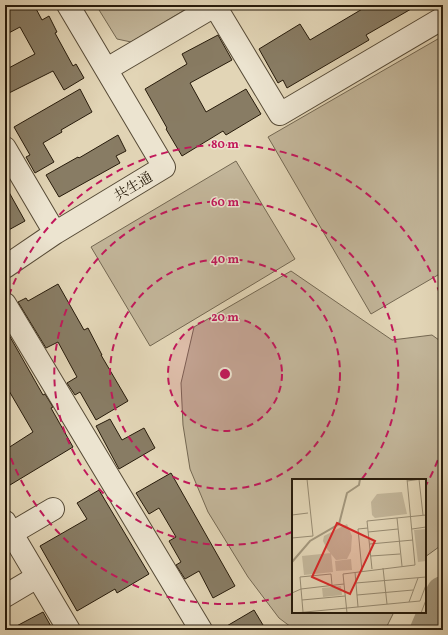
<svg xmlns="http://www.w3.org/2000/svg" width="448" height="635" font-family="Vollkorn,'Noto Serif JP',serif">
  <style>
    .green { fill: #c2b599; stroke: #746852 }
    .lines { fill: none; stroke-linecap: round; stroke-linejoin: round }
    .river { stroke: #a2967c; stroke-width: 34 }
    .building { fill: #887c64; stroke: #271b0b }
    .minor-casing { stroke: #564a36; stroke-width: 24 }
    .minor { stroke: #ece4d0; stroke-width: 22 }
    .ring { fill: none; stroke: #c2185b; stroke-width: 2; stroke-dasharray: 7 5 }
    .labels { text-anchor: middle; stroke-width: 3; stroke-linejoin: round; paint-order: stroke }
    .street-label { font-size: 14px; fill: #271b0b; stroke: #ece4d0 }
    .inset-river { fill: none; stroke: #a2967c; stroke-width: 2 }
    .inset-road { fill: none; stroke: #978b72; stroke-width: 1 }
    .view { fill: #d62828; fill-opacity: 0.15; stroke: #d62828; stroke-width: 2 }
    .inset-edge { fill: none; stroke: #271b0b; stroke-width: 2 }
    .centre { fill: #c2185b; stroke: #ece4d0; stroke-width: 2 }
    .ring-label { font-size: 12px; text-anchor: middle; font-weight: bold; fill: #c2185b; stroke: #ece4d0; stroke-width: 3; stroke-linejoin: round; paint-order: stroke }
  </style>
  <rect width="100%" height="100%" fill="#e2d5b6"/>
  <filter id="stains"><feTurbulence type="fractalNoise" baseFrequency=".005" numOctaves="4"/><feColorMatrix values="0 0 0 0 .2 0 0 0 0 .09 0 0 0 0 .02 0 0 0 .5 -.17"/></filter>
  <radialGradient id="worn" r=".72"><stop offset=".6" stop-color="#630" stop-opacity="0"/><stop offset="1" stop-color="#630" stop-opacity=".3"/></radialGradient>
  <path class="green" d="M96,5H193L131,42L117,39Z
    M443,36V272L371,314L268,137Z
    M236,161L295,259L150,346L91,247Z
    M291,271L392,340L432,335L443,343V544L425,557V480H293V612H394L385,630H295L279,618L248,577L208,512L190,469L183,425L181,383L194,327Z"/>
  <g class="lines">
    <path class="river" d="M427,630L443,593"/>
  </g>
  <path class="building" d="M5,5H34L42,20L49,16L57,32L55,33L73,66L76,64L84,78L64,90L53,71L5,95V70L35,54L20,27L5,35Z
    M369,5H418L366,35L369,40L287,88L283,80L278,83L259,49L300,24L310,40Z
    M218,35L232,60L190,83L206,112L246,89L261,114L226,135L223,131L182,156L166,129L167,128L145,89L187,64L182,54Z
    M80,89L92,112L61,130L62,132L43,143L54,162L35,173L26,157L30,155L14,127Z
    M118,135L126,151L116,156L120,163L59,197L46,175L78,157L79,158Z
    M5,185L25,221L5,232Z
    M58,284L84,330L88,328L102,355H101L128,401L96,420L80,392L75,395L67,383L77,377L58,342L46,348L18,302L26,298L28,301Z
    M5,328L43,395L45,394L53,407L51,408L73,447L5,488V450L33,432L5,384Z
    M110,419L122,440L144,428L155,448L119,469L96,426Z
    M171,473L235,586L213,598L199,571L185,579L176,565L181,562L169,541L176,537L159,508L149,514L136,493Z
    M99,490L149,574L117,593L115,589L77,611L40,546L87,519L77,503Z
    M254,610L266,630H220Z
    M43,612L53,630H9Z"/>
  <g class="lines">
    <defs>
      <path id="minor" d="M215,6L280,114L443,18
        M107,69L216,5
        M5,148L55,233
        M5,267L55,233L164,167L68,5
        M5,304L201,630
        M5,522L69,630
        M12,533L53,509
        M5,596L37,577"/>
    </defs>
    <use href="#minor" class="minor-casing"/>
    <use href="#minor" class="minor"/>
  </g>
  <circle cx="225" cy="374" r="57" fill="#c2185b" fill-opacity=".12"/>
  <g class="ring">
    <circle cx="225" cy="374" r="57"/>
    <circle cx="225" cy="374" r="115"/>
    <path d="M292 532A172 172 0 1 1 361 480"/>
    <path d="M442 449A230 230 0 0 1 425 487M292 594A230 230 0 0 1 5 441M5 307A230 230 0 0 1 442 299"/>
  </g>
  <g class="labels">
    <g class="street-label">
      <text transform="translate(133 186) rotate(-31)" y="5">共生通</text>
    </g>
  </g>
  <g transform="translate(292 479)">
    <rect width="134" height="134" fill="#e2d5b6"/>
    <path d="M110,13L115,35L83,39L80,36L79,23L85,15ZM55,45L60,57L59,72L55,80L44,81L35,70L31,62L32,57ZM134,50V82L126,83L122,51ZM39,74L41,93L12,96L10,77ZM59,80L60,91L44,92L43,82ZM49,107L50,116L31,118L30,109Z" fill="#c2b599"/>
    <path class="inset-river" d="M0,83L18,62L47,45L55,14L67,6L68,0"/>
    <path class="inset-road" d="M127,0L131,36M115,2L130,0M0,36L16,34M105,39L110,87M120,50L134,48M76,53L106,50M0,59L21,57L15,0M78,65L121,61M79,77L108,75M91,89L95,125M80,90L75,42L134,36M70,92L66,50L76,49M63,93L66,128M64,104L134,98M0,114L9,110L52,105M65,116L121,111M10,121L53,117M117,123L126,99M11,133L8,98L39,95L40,106M3,134L128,122L134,106M55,134L51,95L123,86L115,0M129,134L134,121"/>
    <path class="view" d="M45,44L83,62L58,115L20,98Z"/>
    <rect width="134" height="134" class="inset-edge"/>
  </g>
  <circle cx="225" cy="374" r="6" class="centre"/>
  <g class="ring-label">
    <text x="225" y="148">80 m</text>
    <text x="225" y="206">60 m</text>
    <text x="225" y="263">40 m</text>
    <text x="225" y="321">20 m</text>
  </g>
  <rect width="448" height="635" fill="none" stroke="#e2d5b6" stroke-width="20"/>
  <rect x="6" y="6" width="436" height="623" fill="none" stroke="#271b0b" stroke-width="2"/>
  <rect x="10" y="10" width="428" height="615" fill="none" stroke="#271b0b"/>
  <rect width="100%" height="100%" filter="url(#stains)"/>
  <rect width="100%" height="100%" fill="url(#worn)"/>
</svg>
